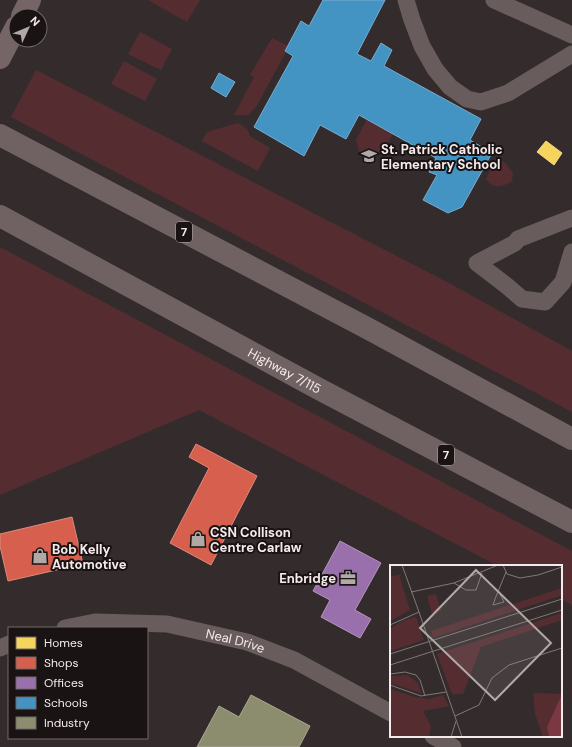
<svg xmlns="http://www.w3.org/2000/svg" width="572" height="747" font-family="'DM Sans',sans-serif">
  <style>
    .green { fill: #552d31 }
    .homes { fill: #f6d55c; stroke: #f6db87 }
    .shops { fill: #d6604d; stroke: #df897c }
    .offices { fill: #9970ab; stroke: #b595be }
    .schools { fill: #4393c3; stroke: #78adcf }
    .industry { fill: #8c8c6e; stroke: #aca894 }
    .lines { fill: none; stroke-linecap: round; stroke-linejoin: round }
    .minor { stroke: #695c5d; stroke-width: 17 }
    .major { stroke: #756567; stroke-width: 22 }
    .highway { stroke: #706263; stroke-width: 22 }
    .labels { text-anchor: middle; stroke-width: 4; stroke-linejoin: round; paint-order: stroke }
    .shield { fill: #1a1313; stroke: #b3aaaa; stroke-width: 1 }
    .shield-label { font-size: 12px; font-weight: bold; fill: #f5eaeb }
    .poi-label { font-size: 13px; font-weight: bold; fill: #f5eaeb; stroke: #1a1313; text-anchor: start }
    .street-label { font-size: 13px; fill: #f5eaeb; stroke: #1a1313 }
    .inset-road { fill: none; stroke: #817878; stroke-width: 1 }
    .view { fill: #b1a8a8; fill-opacity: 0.15; stroke: #b1a8a8; stroke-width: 2 }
    .inset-edge { fill: none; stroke: #f5eaeb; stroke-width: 2 }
  </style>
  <rect width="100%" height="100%" fill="#342c2c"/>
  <path class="green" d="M148,0H200L187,22Z
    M140,32L172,49L161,70L128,54Z
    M272,38L288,46L286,52L256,107L248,115H234L254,77L250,75Z
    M124,61L157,79L145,101L111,84Z
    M36,70L449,283L572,351V412L11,117Z
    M367,119L393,134L385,149L377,156L365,155L359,151L356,140Z
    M238,123L247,129L250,136L270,148L258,171L202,141L207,132Z
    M495,159C504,159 508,166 513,173L512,181C506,185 501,188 493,185C490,183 488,182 486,179Z
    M0,247L572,551V605L561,599V566H498L199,410L0,495Z"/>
  <path class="homes" d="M546,141L562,153L554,165L537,152Z"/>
  <path class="shops" d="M196,444L257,476L211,565L170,543L209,468L189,457Z
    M72,517L83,564L8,581L0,546V534Z"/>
  <path class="offices" d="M340,541L381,563L355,610L371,619L360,638L321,617L330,600L313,591Z"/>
  <path class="schools" d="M323,0H385L357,54L371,61L381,43L392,50L384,66L481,119L470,140L492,153L462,207L448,213L423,200L437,175L429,172L436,158L359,115L346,139L320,125L304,156L254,127L293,56L285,51L301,21L309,26Z
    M219,73L235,82L226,97L211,88Z"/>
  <path class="industry" d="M251,695L310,726L299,747H197L219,706L239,717Z"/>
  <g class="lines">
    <g class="minor">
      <path d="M406,0L412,20L422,46L435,69L450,87L467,99L481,102L508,93L572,54"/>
      <path d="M494,0L572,35"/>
      <path d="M572,218L518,239L515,243L477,263L507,286L522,299L545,302L563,282L572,252"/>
      <path id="s1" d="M65,628L95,622L167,624L247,642L294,660L391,713"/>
      <path d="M0,648L9,644"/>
      <path d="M433,736L453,747"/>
    </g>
    <path class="major" d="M22,16L30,0
      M0,58L16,27"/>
    <g class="highway">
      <path d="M0,135L367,328L572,439"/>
      <path id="s2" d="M0,216L319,389L572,522"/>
    </g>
  </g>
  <defs>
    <symbol id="school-bare" viewBox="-9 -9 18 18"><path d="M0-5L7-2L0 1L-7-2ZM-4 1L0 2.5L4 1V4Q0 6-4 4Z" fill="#b1a8a8" stroke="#1a1313" stroke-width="2.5" paint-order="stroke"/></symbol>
    <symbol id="shop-bare" viewBox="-9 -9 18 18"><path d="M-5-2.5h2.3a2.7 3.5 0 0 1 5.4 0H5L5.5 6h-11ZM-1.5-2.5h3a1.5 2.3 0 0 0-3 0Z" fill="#b1a8a8" stroke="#1a1313" stroke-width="2.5" paint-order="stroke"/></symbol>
    <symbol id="office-bare" viewBox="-9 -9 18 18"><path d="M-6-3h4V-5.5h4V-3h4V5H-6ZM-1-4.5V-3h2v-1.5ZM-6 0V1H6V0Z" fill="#b1a8a8" stroke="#1a1313" stroke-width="2.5" paint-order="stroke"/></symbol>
  </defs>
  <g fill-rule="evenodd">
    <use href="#school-bare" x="358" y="145" width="22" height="22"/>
    <use href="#shop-bare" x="187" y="528" width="22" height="22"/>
    <use href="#shop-bare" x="29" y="545" width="22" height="22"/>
    <use href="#office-bare" x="337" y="567" width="22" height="22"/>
  </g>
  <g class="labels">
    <g class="shield">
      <rect x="176" y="222" width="16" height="20" rx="3"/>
      <rect x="438" y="445" width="16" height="20" rx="3"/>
    </g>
    <g class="shield-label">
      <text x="184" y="236">7</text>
      <text x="446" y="459">7</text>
    </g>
    <g class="poi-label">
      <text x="381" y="154">St. Patrick Catholic<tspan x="381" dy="15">Elementary School</tspan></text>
      <text x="210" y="537">CSN Collison<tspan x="210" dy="15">Centre Carlaw</tspan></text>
      <text x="52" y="554">Bob Kelly<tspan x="52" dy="15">Automotive</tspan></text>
      <text x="336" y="583" text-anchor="end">Enbridge</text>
    </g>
    <g class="street-label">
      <text dy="5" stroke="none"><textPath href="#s2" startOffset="324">Highway 7/115</textPath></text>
      <text dy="5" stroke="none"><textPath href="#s1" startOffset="173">Neal Drive</textPath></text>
    </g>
  </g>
  <g transform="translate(390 565)">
    <rect width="172" height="172" fill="#342c2c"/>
    <path d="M11,9L10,13L20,45L0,56V12ZM172,23V30L43,73L41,66ZM46,29L51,46L42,49L37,31ZM172,48V55L91,82L73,129H62L47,89ZM26,52L34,75L0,86V64L14,55ZM18,110L28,118L31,128L0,118V111ZM0,124L25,132L39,134L53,130L59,141L33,146L41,161L39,172H0ZM143,128L172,129L157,162L159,172H153L145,149Z" fill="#552d31"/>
    <path d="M172,129V172H159L157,162Z" fill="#7b3742"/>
    <path class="inset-road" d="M113,0L117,9L130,13L148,10L172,2M64,18L76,25H86L92,8M108,25L114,37L103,40L105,34L116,7M21,27L64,18L108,0M29,47L72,172M0,60L29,47L12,0M0,89L172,34M0,100L172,45M0,109L15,107L26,110L30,115L35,131M0,120L31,131L56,127M65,151L89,140L102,113L119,100L172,83M61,172L66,156"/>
    <path class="view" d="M86,5L161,78L105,135L30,63Z"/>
    <rect width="172" height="172" class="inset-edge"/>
  </g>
  <rect x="8" y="627" width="140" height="112" fill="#1a1313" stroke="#726969"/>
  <rect x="16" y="637" width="20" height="12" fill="#f6d55c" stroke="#726969"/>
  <text x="44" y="647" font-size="12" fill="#f5eaeb">Homes</text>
  <rect x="16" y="657" width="20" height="12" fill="#d6604d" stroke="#726969"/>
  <text x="44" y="667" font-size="12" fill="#f5eaeb">Shops</text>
  <rect x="16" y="677" width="20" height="12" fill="#9970ab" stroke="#726969"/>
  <text x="44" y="687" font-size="12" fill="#f5eaeb">Offices</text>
  <rect x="16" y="697" width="20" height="12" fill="#4393c3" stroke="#726969"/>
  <text x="44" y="707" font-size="12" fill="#f5eaeb">Schools</text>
  <rect x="16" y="717" width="20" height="12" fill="#8c8c6e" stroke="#726969"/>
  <text x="44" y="727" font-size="12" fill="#f5eaeb">Industry</text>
  <g transform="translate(28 28) rotate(46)"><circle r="19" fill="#1a1313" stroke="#726969"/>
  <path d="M0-3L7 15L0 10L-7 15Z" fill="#b1a8a8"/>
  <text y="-6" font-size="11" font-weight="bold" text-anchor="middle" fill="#f5eaeb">N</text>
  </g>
</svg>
